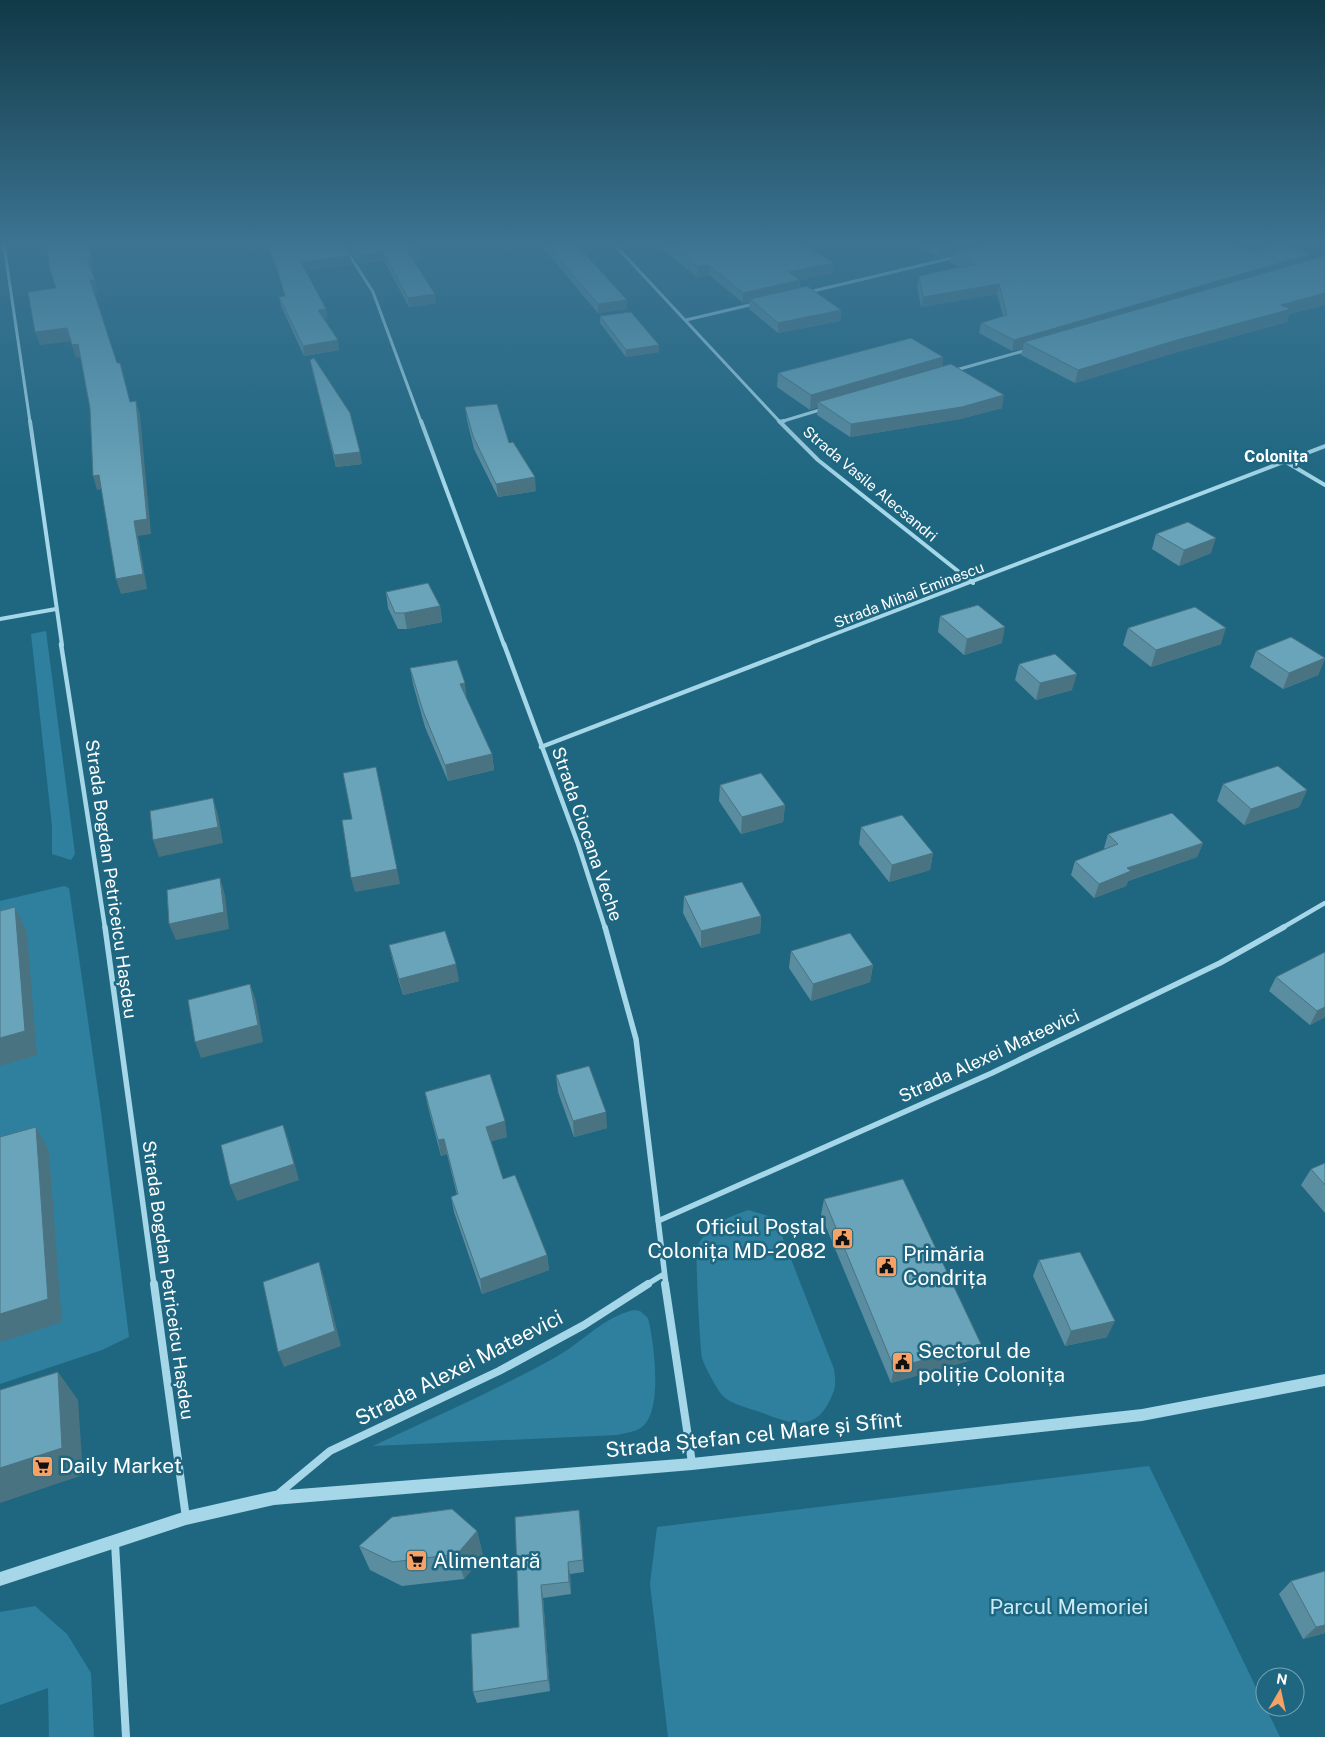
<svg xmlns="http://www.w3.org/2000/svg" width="1325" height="1737" font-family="'Public Sans',sans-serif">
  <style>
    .green { fill: #2f809e }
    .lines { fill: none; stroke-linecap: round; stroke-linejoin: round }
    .minor-far4 { stroke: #a5d7e9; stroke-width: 3 }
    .minor-far3 { stroke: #a5d7e9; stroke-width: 4 }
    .minor-far2 { stroke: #a5d7e9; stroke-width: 4.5 }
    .minor-far1 { stroke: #a5d7e9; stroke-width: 5.5 }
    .minor { stroke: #a5d7e9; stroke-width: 8 }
    .tertiary { fill: #a5d7e9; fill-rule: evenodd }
    .wall { fill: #5a8da0 }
    .shaded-wall { fill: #4a7382 }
    .building { fill: #69a4ba; stroke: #4a7382 }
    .labels { text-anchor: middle; stroke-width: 5; stroke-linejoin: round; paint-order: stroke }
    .far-street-label { font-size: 15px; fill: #fff; stroke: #1f6781 }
    .far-quarter-label { font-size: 16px; font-weight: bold; fill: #fff; stroke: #1f6781 }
    .street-label { font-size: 18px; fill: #fff; stroke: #1f6781 }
    .near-poi-label { font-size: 21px; fill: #fff; stroke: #1f6781; text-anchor: start }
    .near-street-label { font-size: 21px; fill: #fff; stroke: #1f6781 }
    .near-park-label { font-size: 21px; fill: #c9ebf7; stroke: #1f6781 }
  </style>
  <rect width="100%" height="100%" fill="#1f6781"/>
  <path class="green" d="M46,631L75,854L71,860L52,854V826L31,634Z
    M64,886L69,888L101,1112L129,1337L102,1350L0,1384V901Z
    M748,1210L768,1216L778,1226L834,1369C836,1385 836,1388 829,1402C813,1434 786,1422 760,1412C749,1408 730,1404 722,1395C717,1389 704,1365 702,1358C700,1348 695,1252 697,1247C709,1224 725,1219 748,1210Z
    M634,1310L640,1311L648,1318C654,1343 663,1408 643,1426C637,1432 625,1433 617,1435L373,1446C434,1417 497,1390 556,1357C583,1342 603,1317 634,1310Z
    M1149,1466L1280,1737H668L650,1584L657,1527Z
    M35,1606L67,1634L91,1673L94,1737H49L48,1688L0,1705V1612Z"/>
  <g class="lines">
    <path class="minor-far4" d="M4,245L30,422
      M343,245L373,292L421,422
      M615,245L780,422
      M809,292L956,257
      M686,320L754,304
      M956,370L1027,350
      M780,422L823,409"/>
    <path class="minor-far3" d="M30,421L62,645
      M421,421L504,645
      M779,421L818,460L973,583
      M780,422L784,421
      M1286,462L1325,485
      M0,619L56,609
      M806,645L1325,446"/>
    <path class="minor-far2" d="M61,644L105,928
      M504,644L578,844L605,928
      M541,747L809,644
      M1282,928L1325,903"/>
    <path class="minor-far1" d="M105,927L154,1285
      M605,927L636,1039L666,1285
      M658,1221L992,1073L1220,963L1284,927
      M646,1285L664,1274"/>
    <path class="minor" d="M154,1284L186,1518
      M665,1284L692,1463
      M277,1495L330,1451L499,1371L584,1325L648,1284
      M115,1543L126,1737"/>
    <path class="tertiary" d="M1325,1374V1386L1142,1421L692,1470L274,1505L186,1525L0,1586V1572L186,1511L274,1491L692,1458L1142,1409Z"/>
  </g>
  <path class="wall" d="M267,245H343L350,256L352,265L305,270L326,309L327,318L324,319L339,350L304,356L281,306L279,297L285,296L278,274Z
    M346,245H414L419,259L414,260L436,303L409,307L384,261L359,264Z
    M544,245H577L627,300V309L598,313L544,249Z
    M657,245H805L833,273L800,280V288L841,310L840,321L778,333L749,309L750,302L743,303L709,275L697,277Z
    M915,245H1236L1251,251L1309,260L1325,257V305L1289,314L1287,322L1174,353L1075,383L1021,355L1023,348L1012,351L979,333L981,323L1003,316L997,294L921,307L917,286L919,276L959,267L950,263L951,256L940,258Z
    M600,316L659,345V352L626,357L600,323Z
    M943,357L942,367L1002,408L960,419L850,437L817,415L818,407L810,410L777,387L778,373Z
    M310,360L362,464L336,467Z
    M465,407L509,443L536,491L498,497L474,449L467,420Z
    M1156,534L1211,553L1179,566L1152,549Z
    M386,592L440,606L442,622L407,629H398L388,608Z
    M940,616L1002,643L964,655L938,632Z
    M1128,628L1221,644L1151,667L1123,645Z
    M1256,651L1325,658L1318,675L1283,689L1250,667Z
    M1019,664L1072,690L1036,700L1015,680Z
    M410,668L467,700L492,754L494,770L448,781L425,727L413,684Z
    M1223,784L1307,790L1299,807L1244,825L1217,801Z
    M720,785L785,805L783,822L741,834L719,801Z
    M861,827L933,853L930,870L889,882L859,844Z
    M1108,834L1203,843L1197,857L1128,881L1126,886L1094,898L1071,875L1075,861L1105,849L1104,848Z
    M684,896L761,916L760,933L701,948L683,913Z
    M389,945L459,981L403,995L393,962Z
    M791,951L873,965L870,982L811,1001L789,968Z
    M1276,977L1325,1017L1310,1025L1269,991Z
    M556,1075L607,1128L574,1137L558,1092Z
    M425,1092L507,1137L491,1141L503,1179L547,1255L549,1270L482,1294L454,1212L451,1197L457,1195L447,1154L441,1156L428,1107Z
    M1325,1163V1213L1301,1185L1311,1169Z
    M824,1199L975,1359L891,1383L821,1215Z
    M1039,1260L1107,1337L1065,1346L1033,1276Z
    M579,1510L584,1572L570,1574L571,1594L543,1598L550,1691L477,1703L473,1692L519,1627Z
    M477,1531L483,1556L464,1579L402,1586L370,1570L359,1546Z
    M1291,1581L1325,1633L1303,1639L1279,1594Z"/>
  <path class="shaded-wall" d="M89,245L95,271H90L87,259Z
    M956,245H1000L951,253V256L940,258L942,248Z
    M418,250L419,259L410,260L408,252Z
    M383,252L384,261L359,264L358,255Z
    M1311,254L1308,264L1024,342L1023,348L1012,351L1014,340Z
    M350,256L352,265L302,271L301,262Z
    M834,263L833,273L788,282L789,272Z
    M709,265V275L697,277L698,267Z
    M90,280H95L98,292L94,293Z
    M800,280L799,290L750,299V302L743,303V293Z
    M999,284L997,294L921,307L923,297Z
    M1325,293V305L1289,314L1287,322L1174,353L1075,383L1078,370L1281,305Z
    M435,294L436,303L409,307L408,298Z
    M627,300V309L598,313V304Z
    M326,309L327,318L320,320L318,310Z
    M841,310L840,321L778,333V323Z
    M67,328L72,341L40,345L35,332Z
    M338,340L339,350L304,356L303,346Z
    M78,344L82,357L76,358L72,345Z
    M659,345V352L626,357V350Z
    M943,357L941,371L818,402V407L810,410L811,395Z
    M1004,395L1002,408L960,419L850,437L851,424Z
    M136,401L140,415L151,534L138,536L147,589L121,594L116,579L134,521Z
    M360,452L362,464L336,467L334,455Z
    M99,475L103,489L97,490L93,476Z
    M535,477L536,491L498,497L496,484Z
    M1216,538L1211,553L1179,566L1184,550Z
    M440,606L442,622L407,629L404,613Z
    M1005,627L1002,643L964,655L967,639Z
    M1226,628L1221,644L1151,667L1156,650Z
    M1325,658L1318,675L1283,689L1289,673Z
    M1077,674L1072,690L1036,700L1040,683Z
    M465,683L467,700L460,684Z
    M492,754L494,770L448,781L445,765Z
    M1307,790L1299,807L1244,825L1251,809Z
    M213,798L218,815L223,843L159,857L153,840Z
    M785,805L783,822L741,834L742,817Z
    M1203,843L1197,857L1128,881L1126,886L1094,898L1099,884L1127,868Z
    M933,853L930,870L889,882L892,865Z
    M397,869L400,884L355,892L351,878Z
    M220,878L225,895L229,929L176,940L169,924Z
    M15,907L27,932L37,1055L0,1066V1038Z
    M761,916L760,933L701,948V931Z
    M456,964L459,981L403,995L399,979Z
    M873,965L870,982L811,1001L813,984Z
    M250,984L256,1001L263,1042L201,1058L195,1042Z
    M1325,1007V1017L1310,1025L1317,1011Z
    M606,1112L607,1128L574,1137L573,1121Z
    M505,1121L507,1137L489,1142L486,1127Z
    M283,1125L289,1142L299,1180L237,1201L230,1185Z
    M36,1127L49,1151L62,1322L0,1342V1314Z
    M444,1139L447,1154L441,1156L438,1140Z
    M547,1255L549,1270L482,1294L480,1279Z
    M319,1262L324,1278L341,1346L284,1367L278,1352Z
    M1115,1321L1107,1337L1065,1346L1071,1331Z
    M981,1344L975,1359L891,1383L894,1368Z
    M58,1372L78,1400L83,1475L0,1503V1468Z
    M579,1510L581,1523L584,1572L583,1560Z
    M477,1531L483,1556L464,1579L457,1554Z
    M568,1562L570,1574L571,1594L569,1582Z
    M541,1585L543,1598L550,1691L548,1680Z
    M1325,1625V1633L1303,1639L1316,1627Z"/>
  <path class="building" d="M47,245H89L92,258L87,259L95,280H90L117,363H120L130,402L136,401L147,519L134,521L143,574L116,579L99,475L93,476L90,408L78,344L72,345L67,328L35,332L28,292L56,288L49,267Z
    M269,245H343L350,256L301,262L326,309L318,310L338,340L303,346L279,297L285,296L276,265Z
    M350,245H414L418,250L408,252L435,294L408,298L383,252L358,255Z
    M547,245H577L627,300L598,304Z
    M670,245H805L834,263L789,272L800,280L743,293L709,265L698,267Z
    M935,245H956L942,248Z
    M987,245H1236L1251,251L1276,245H1286L1311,254L1014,340L981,323L1007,315L999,284L923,297L919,276L974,264L951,253Z
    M1323,256L1325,257V293L1281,305L1291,309L1177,340L1078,370L1024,342Z
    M807,286L841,310L778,323L750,299Z
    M631,312L659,345L626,350L600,316Z
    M911,338L943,357L811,395L778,373Z
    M314,358L350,413L360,452L334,455L310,360Z
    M951,364L1004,395L962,407L851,424L818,402Z
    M497,404L509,443L513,442L535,477L496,484L473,436L465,407Z
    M1188,522L1216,538L1184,550L1156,534Z
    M428,583L440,606L404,613H395L386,592Z
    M978,605L1005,627L967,639L940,616Z
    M1195,607L1226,628L1156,650L1128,628Z
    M1291,637L1325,658L1289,673L1256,651Z
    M1055,654L1077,674L1040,683L1019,664Z
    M457,660L465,683L460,684L492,754L445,765L423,711L410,668Z
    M1278,766L1307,790L1251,809L1223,784Z
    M376,767L397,869L351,878L342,820L352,819L343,773Z
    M761,773L785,805L742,817L720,785Z
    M213,798L218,827L153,840L150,811Z
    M1172,813L1203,843L1127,868L1131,871L1099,884L1075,861L1118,844L1108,834Z
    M902,815L933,853L892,865L861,827Z
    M220,878L224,912L169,924L167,890Z
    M742,882L761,916L701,931L684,896Z
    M15,907L25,1031L0,1038V911Z
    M445,931L456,964L399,979L389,945Z
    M850,933L873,965L813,984L791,951Z
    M1325,952V1007L1317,1011L1276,977Z
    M250,984L258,1025L195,1042L188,1000Z
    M589,1066L606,1112L573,1121L556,1075Z
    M490,1074L505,1121L486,1127L503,1179L515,1175L547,1255L480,1279L451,1197L458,1194L444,1139L438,1140L425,1092Z
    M283,1125L294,1164L230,1185L221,1145Z
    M36,1127L48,1299L0,1314V1137Z
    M1325,1163V1185L1311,1169Z
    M903,1179L981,1344L894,1368L824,1199Z
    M1080,1252L1115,1321L1071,1331L1039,1260Z
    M319,1262L335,1331L278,1352L263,1282Z
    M58,1372L62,1448L0,1468V1390Z
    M452,1509L477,1531L457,1554L393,1562L359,1546L392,1517Z
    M579,1510L583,1560L568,1562L569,1582L541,1585L548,1680L473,1692L471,1634L519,1627L515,1517Z
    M1325,1571V1625L1316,1627L1291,1581Z"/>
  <linearGradient id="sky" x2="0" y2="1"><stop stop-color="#113947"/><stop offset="0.5" stop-color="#3c7492"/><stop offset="1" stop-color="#3c7492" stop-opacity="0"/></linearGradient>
  <rect width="1325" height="488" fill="url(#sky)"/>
  <defs>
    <symbol id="civic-square" viewBox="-11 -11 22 22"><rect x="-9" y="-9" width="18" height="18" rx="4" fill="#f7a264" stroke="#1f6781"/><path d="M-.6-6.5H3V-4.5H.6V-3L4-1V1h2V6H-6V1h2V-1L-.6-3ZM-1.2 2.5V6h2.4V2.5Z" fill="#111"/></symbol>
    <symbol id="supermarket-square" viewBox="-11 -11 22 22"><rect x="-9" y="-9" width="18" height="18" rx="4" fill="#f7a264" stroke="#1f6781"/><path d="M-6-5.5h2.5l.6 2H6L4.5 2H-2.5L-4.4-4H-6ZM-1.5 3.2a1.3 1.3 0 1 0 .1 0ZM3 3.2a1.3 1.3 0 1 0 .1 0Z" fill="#111"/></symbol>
  </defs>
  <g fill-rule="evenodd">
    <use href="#civic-square" x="830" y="1226" width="25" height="25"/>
    <use href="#civic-square" x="874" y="1254" width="25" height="25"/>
    <use href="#civic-square" x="890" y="1350" width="25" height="25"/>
    <use href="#supermarket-square" x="30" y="1454" width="25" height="25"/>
    <use href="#supermarket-square" x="404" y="1548" width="25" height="25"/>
  </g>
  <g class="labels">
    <g class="far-street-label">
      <text transform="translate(870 484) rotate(40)" y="5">Strada Vasile Alecsandri</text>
      <text transform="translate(909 595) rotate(-21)" y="5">Strada Mihai Eminescu</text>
    </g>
    <g class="far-quarter-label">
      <text x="1276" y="462">Colonița</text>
    </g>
    <g class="street-label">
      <text transform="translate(587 834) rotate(71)" y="6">Strada Ciocana Veche</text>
      <text transform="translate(111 879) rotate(82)" y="6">Strada Bogdan Petriceicu Hașdeu</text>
      <text transform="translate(989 1056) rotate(-25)" y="6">Strada Alexei Mateevici</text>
      <text transform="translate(168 1280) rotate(82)" y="6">Strada Bogdan Petriceicu Hașdeu</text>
    </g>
    <g class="near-poi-label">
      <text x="826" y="1234" text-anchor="end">Oficiul Poștal<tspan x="826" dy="24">Colonița MD-2082</tspan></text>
      <text x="903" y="1261">Primăria<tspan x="903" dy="24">Condrița</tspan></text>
      <text x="918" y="1358">Sectorul de<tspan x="918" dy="24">poliție Colonița</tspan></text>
      <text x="59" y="1473">Daily Market</text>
      <text x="433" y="1568">Alimentară</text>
    </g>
    <g class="near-street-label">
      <text transform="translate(459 1368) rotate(-27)" y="7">Strada Alexei Mateevici</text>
      <text transform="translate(754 1435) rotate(-6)" y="7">Strada Ștefan cel Mare și Sfînt</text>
    </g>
    <g class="near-park-label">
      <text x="1069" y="1614">Parcul Memoriei</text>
    </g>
  </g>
  <g transform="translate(1280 1692) rotate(9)"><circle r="24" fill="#1f6781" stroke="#79a4b3"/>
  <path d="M0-4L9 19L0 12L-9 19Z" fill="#f7a264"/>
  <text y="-8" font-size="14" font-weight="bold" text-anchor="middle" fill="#ffffff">N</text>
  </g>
</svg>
